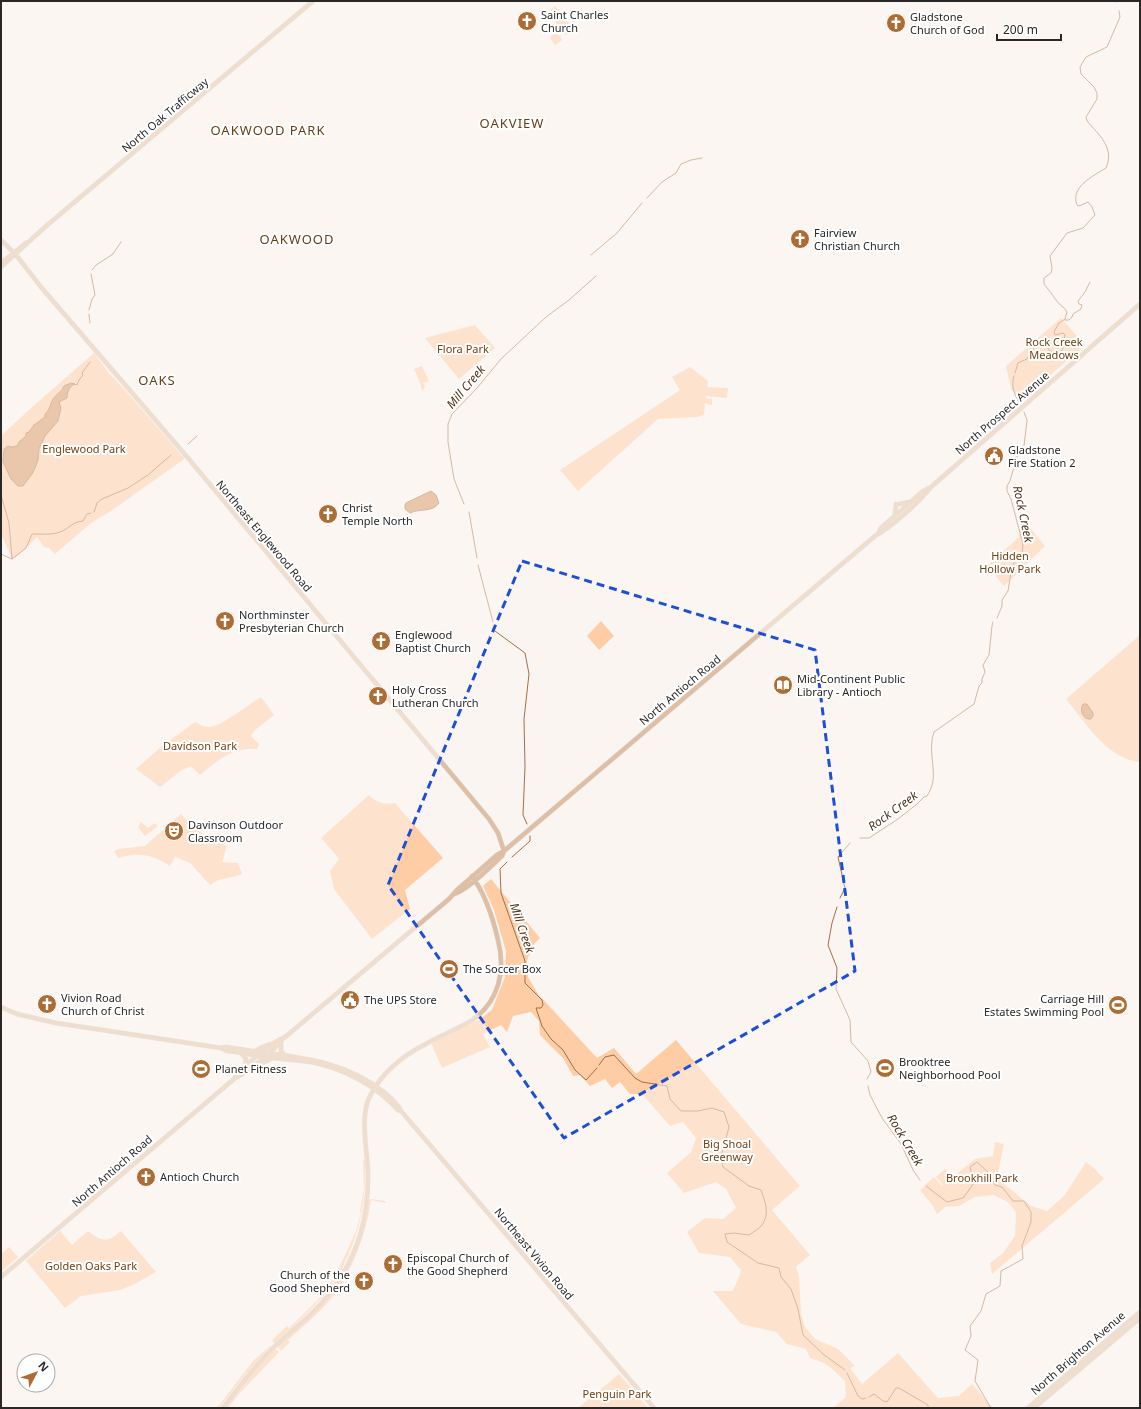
<svg xmlns="http://www.w3.org/2000/svg" width="1141" height="1409" font-family="'Noto Sans',sans-serif">
  <style>
    .green { fill: #fecca5 }
    .water { fill: #d58f54; stroke: #a27046 }
    .lines { fill: none; stroke-linecap: round; stroke-linejoin: round }
    .stream { stroke: #a27046; stroke-width: 1 }
    .major-casing { stroke: #d4d4d4; stroke-width: 5 }
    .major { stroke: #e0bea3; stroke-width: 4 }
    .marked { fill: none; stroke: #1d4ed8; stroke-width: 3; stroke-dasharray: 8 5; stroke-linejoin: round }
    .labels { text-anchor: middle; stroke-width: 4; stroke-linejoin: round; paint-order: stroke }
    .poi-label { font-size: 11px; fill: #2a2827; stroke: #fff; text-anchor: start }
    .street-label { font-size: 11px; fill: #2a2827; stroke: #fff }
    .park-label { font-size: 11px; fill: #714216; stroke: #fff }
    .water-label { font-size: 12px; font-style: italic; fill: #4f3118; stroke: #fff }
    .quarter-label { font-size: 13px; letter-spacing: 1px; fill: #683d16; stroke: #fff }
  </style>
  <rect width="100%" height="100%" fill="#fbf5f1"/>
  <path class="green" d="M555,6L560,12L553,18L548,12Z
    M561,14L573,28L566,35L554,20Z
    M556,34L560,36L562,40L555,45L550,38L552,35Z
    M1061,318L1085,345L1022,400L1011,389L1006,366Z
    M475,325L495,348L459,379L425,338Z
    M94,353L108,372L133,399L184,458L183,460L111,511L91,523L55,554L49,548L44,547L37,537L19,555L12,559L1,534V436L32,407Z
    M422,366L429,381L423,383L425,386L423,391L421,388V385L414,369Z
    M690,367L708,381L707,387L728,388L727,398L706,396V398L712,399V405H710L705,403L704,415L697,417L658,419L578,491L560,470L680,390L672,377Z
    M1022,518L1045,546L1004,586L987,566L1019,537Z
    M601,621L614,636L599,650L587,636Z
    M1140,635V762C1107,759 1085,722 1066,699Z
    M261,697L274,715L255,730L251,736L259,744L257,749C233,747 218,760 200,775L191,766L182,770L160,787L136,769L161,747L195,722C200,725 205,727 210,727C221,726 250,704 261,697Z
    M369,795C377,803 384,805 395,803L443,858L405,890L410,909L372,939L334,889L330,871L339,859L321,838Z
    M181,814C195,830 207,838 227,846L222,862L238,863L242,874C231,879 219,877 210,885L190,863L175,857L170,866C151,854 139,852 118,858L114,851L118,849L145,846Z
    M141,822L148,828L155,823L158,826L145,836L138,827Z
    M491,879L540,938L534,944L527,960L528,977L538,994L597,1058L614,1048L636,1074L676,1040L800,1186L772,1210L810,1255L796,1267L799,1276L801,1313L805,1327L815,1339L838,1349L855,1366L850,1368L862,1384L898,1353L938,1398L959,1396L972,1384L993,1408H833L846,1397L845,1381L831,1368L824,1363L810,1358L806,1349L787,1344L776,1332L741,1324L713,1291H733L741,1272V1270L730,1257L699,1253L687,1232L705,1218L723,1219L736,1208L726,1189L716,1182L684,1193L667,1173L691,1152L696,1138L683,1122L670,1126L642,1094H630L620,1082L612,1088L605,1079L590,1086L580,1075L573,1076L563,1058L540,1035L539,1021L531,1012L513,1016L507,1032L501,1025L483,1034L490,1047L442,1068L431,1043L477,1021L492,1010L505,977L506,951L494,910L483,886Z
    M995,1142L1004,1144L998,1173L1003,1183L1031,1206L1047,1211L1064,1196L1086,1162L1094,1168L1104,1179L992,1274L990,1263L1003,1253L1015,1236L1016,1212L1008,1202L993,1195L975,1197L959,1206L945,1207L937,1214L933,1206L920,1190L934,1177L942,1186L975,1159L993,1156Z
    M363,1159L365,1160C366,1205 360,1233 340,1273L338,1274L337,1273L356,1231L361,1213L360,1212L364,1187Z
    M945,1169L952,1177L943,1185L936,1177Z
    M371,1199L385,1201L386,1203L371,1200C367,1228 358,1254 345,1278L343,1276L365,1225L369,1200Z
    M60,1231L72,1245L88,1231C102,1242 108,1243 121,1231L156,1272L133,1285L120,1290L81,1296L65,1308L26,1261Z
    M9,1247L18,1257L1,1272V1254Z
    M336,1275L337,1278C320,1303 298,1322 275,1343H274L272,1340L287,1326L289,1328L319,1299Z
    M341,1280H344C331,1304 308,1322 288,1340L290,1342L281,1351L278,1347L279,1345L311,1316Z
    M272,1344L244,1376L219,1408H217L253,1361Z
    M274,1350H277L279,1352L238,1395L228,1408H225L250,1376Z
    M619,1374L648,1407L647,1408H578Z"/>
  <path class="water" d="M71,383L75,384C69,386 67,393 67,398L59,402L61,408L58,421L45,436L39,449L38,460L35,468L32,474L23,486H18L11,479L3,462L4,449L8,446L12,447L17,446L19,442L26,436V433L29,432L34,425L45,417V414C50,410 50,404 53,399C57,393 62,392 64,386Z
    M431,491L436,495L439,503C432,513 420,508 410,513L405,509V505L406,503Z
    M1083,704H1087L1093,713V716L1091,719C1083,720 1079,710 1083,704Z"/>
  <g class="lines">
    <path class="stream" d="M1116,1V2
      M647,198L662,182L676,173L681,164L691,160L702,158
      M591,255L617,233L642,203
      M92,270L96,265L113,254L121,242
      M89,310L92,299L95,295L91,274
      M89,314L90,323
      M1065,320H1069L1072,317L1073,314L1081,309L1082,305L1079,304L1078,301L1085,292L1090,282
      M1015,373L1018,363L1027,359L1035,346H1047L1049,350L1056,355L1063,349L1065,335L1063,333L1055,335L1054,332L1059,323L1065,319L1067,312C1065,307 1059,305 1056,300C1052,294 1048,289 1044,284V278L1051,273L1052,268L1050,256L1067,233L1083,228L1095,215L1092,207L1088,202L1079,206L1077,205C1070,187 1093,176 1106,168C1115,148 1099,135 1087,121L1086,117L1097,99V93L1094,87L1081,74L1080,67L1086,57L1107,47L1120,17L1119,11
      M1014,376C1011,387 1014,393 1019,403
      M74,384L77,385L79,380L83,375L82,373L90,362
      M188,444L197,436
      M1,495L9,523L12,559
      M464,504L454,479L448,442V424L452,414L477,388L501,359L546,317L569,300L596,276
      M94,512L97,503L102,499L128,488L148,475L171,455
      M469,512L477,558
      M1,554L12,559L26,548L32,534C41,534 52,535 60,532C70,528 72,522 83,521L87,514L91,513
      M478,565L493,622
      M997,618L1002,606V600L1008,591L1012,566L1022,553L1023,544L1011,499L1007,491V486L1010,481L1017,456L1024,446L1027,420L1024,412
      M495,631L525,653L529,674L524,719L525,767L523,815L527,824
      M860,838H869L898,819L917,804L924,797L927,796C930,791 932,787 933,781C935,765 928,749 934,732L974,704L979,686L982,683V679L985,672L983,665L989,655L992,626L993,622
      M512,857L530,841V836
      M507,862L500,869L501,893L525,961V983L542,1000L543,1005L541,1008H536L542,1026L551,1039L563,1050L575,1070L586,1080L597,1068
      M840,898L845,888L838,857L850,843
      M837,907L832,923L828,945L837,968L836,989L850,1020L851,1042L868,1061L871,1072L867,1079
      M599,1065L605,1057L614,1055L635,1078L642,1082L667,1086L670,1099L681,1111H698L712,1108L724,1112L729,1127L721,1157L723,1167L749,1186L761,1190C765,1201 770,1214 762,1225C759,1229 753,1232 749,1235L734,1233L725,1234L727,1242L758,1263L779,1268L781,1277L791,1289L798,1309L803,1335L823,1354L845,1370
      M868,1086L870,1095L882,1118L901,1144L913,1170L920,1180
      M926,1186L947,1202L963,1198L974,1183L970,1167L977,1162L989,1173L995,1185L1002,1187L1013,1201H1024L1031,1212V1222L1022,1246L1023,1259L1001,1271L1000,1286L986,1294L981,1311L970,1326L971,1336L965,1350L978,1360L975,1381L991,1408
      M847,1373L858,1396L862,1399L866,1398
      M869,1397L874,1394L883,1401L887,1402L896,1388H899L928,1405V1408"/>
    <defs>
      <path id="major" d="M1,240L16,255L41,287L188,458L489,819L498,833L504,851
        M1,263L26,243
        M1,267L45,227L313,1
        M899,504L909,502
        M895,515L896,504
        M878,534L881,528L922,492L929,488
        M454,894C468,890 491,866 502,856L504,851
        M1,1007L17,1014L56,1023L221,1048L227,1051C240,1052 253,1055 266,1057C281,1059 296,1060 311,1062C343,1068 377,1086 398,1110L401,1111
        M281,1042V1051L285,1056
        M221,1048L226,1047C282,1057 339,1055 385,1093C391,1098 398,1104 401,1111L654,1408
        M254,1052L262,1047L271,1044
        M242,1054L246,1059L245,1067
        M256,1065L267,1061L272,1058
        M235,1078C245,1075 278,1047 283,1038
        M1,1277L234,1079C240,1069 273,1041 284,1038L449,899L457,890L497,855L504,851L875,536C878,534 881,533 883,531C898,521 920,501 931,487L1140,304
        M223,1408C238,1388 253,1368 271,1350C284,1337 299,1326 312,1313C335,1291 352,1262 361,1232C366,1214 368,1195 368,1176C368,1152 359,1117 370,1096C381,1074 402,1056 424,1045C439,1036 456,1030 471,1021C499,1002 506,971 498,940C493,918 485,894 472,876
        M1028,1408L1140,1312
        M1034,1408L1140,1318"/>
    </defs>
    <use href="#major" class="major-casing"/>
    <use href="#major" class="major"/>
  </g>
  <path d="M0 0H1141V1409H0ZM522,561L815,650L855,971L564,1138L388,885Z" fill="#fbf5f1" fill-opacity=".55" fill-rule="evenodd"/>
  <path class="marked" d="M522,561L815,650L855,971L564,1138L388,885Z"/>
  <defs>
    <symbol id="church-disc" viewBox="-11 -11 22 22"><circle r="9.5" fill="#ac6c34" stroke="#fff"/><path d="M-1.2-6h2.4v3.5h3.3v2.4h-3.3V6h-2.4V-.1h-3.3v-2.4h3.3Z" fill="#fff"/></symbol>
    <symbol id="civic-disc" viewBox="-11 -11 22 22"><circle r="9.5" fill="#ac6c34" stroke="#fff"/><path d="M-.6-6.5H3V-4.5H.6V-3L4-1V1h2V6H-6V1h2V-1L-.6-3ZM-1.2 2.5V6h2.4V2.5Z" fill="#fff"/></symbol>
    <symbol id="library-disc" viewBox="-11 -11 22 22"><circle r="9.5" fill="#ac6c34" stroke="#fff"/><path d="M-6-4Q-3-5.5-.7-3.5V5Q-3 3-6 4ZM6-4Q3-5.5 .7-3.5V5Q3 3 6 4Z" fill="#fff"/></symbol>
    <symbol id="theatre-disc" viewBox="-11 -11 22 22"><circle r="9.5" fill="#ac6c34" stroke="#fff"/><path d="M-5-5.5Q0-4 5-5.5V0Q5 5 0 6Q-5 5-5 0ZM-3.3-2.5H-1v1.5H-3.3ZM1-2.5H3.3v1.5H1ZM-2.8 1Q0 5.5 2.8 1Z" fill="#fff"/></symbol>
    <symbol id="stadium-disc" viewBox="-11 -11 22 22"><circle r="9.5" fill="#ac6c34" stroke="#fff"/><path d="M0-5a6.5 5 0 1 0 0 10a6.5 5 0 1 0 0-10ZM-3.5-1.8h7v3.6h-7Z" fill="#fff"/></symbol>
  </defs>
  <g fill-rule="evenodd">
    <use href="#church-disc" x="516" y="10" width="22" height="22"/>
    <use href="#church-disc" x="885" y="12" width="22" height="22"/>
    <use href="#church-disc" x="789" y="228" width="22" height="22"/>
    <use href="#civic-disc" x="983" y="445" width="22" height="22"/>
    <use href="#church-disc" x="317" y="503" width="22" height="22"/>
    <use href="#church-disc" x="214" y="610" width="22" height="22"/>
    <use href="#church-disc" x="370" y="630" width="22" height="22"/>
    <use href="#library-disc" x="772" y="674" width="22" height="22"/>
    <use href="#church-disc" x="367" y="685" width="22" height="22"/>
    <use href="#theatre-disc" x="163" y="820" width="22" height="22"/>
    <use href="#stadium-disc" x="438" y="958" width="22" height="22"/>
    <use href="#civic-disc" x="339" y="989" width="22" height="22"/>
    <use href="#church-disc" x="36" y="993" width="22" height="22"/>
    <use href="#stadium-disc" x="1107" y="994" width="22" height="22"/>
    <use href="#stadium-disc" x="874" y="1057" width="22" height="22"/>
    <use href="#stadium-disc" x="190" y="1058" width="22" height="22"/>
    <use href="#church-disc" x="135" y="1166" width="22" height="22"/>
    <use href="#church-disc" x="382" y="1253" width="22" height="22"/>
    <use href="#church-disc" x="353" y="1270" width="22" height="22"/>
  </g>
  <g class="labels">
    <g class="poi-label">
      <text x="541" y="19">Saint Charles<tspan x="541" dy="13">Church</tspan></text>
      <text x="910" y="21">Gladstone<tspan x="910" dy="13">Church of God</tspan></text>
      <text x="814" y="237">Fairview<tspan x="814" dy="13">Christian Church</tspan></text>
      <text x="1008" y="454">Gladstone<tspan x="1008" dy="13">Fire Station 2</tspan></text>
      <text x="342" y="512">Christ<tspan x="342" dy="13">Temple North</tspan></text>
      <text x="239" y="619">Northminster<tspan x="239" dy="13">Presbyterian Church</tspan></text>
      <text x="395" y="639">Englewood<tspan x="395" dy="13">Baptist Church</tspan></text>
      <text x="797" y="683">Mid-Continent Public<tspan x="797" dy="13">Library - Antioch</tspan></text>
      <text x="392" y="694">Holy Cross<tspan x="392" dy="13">Lutheran Church</tspan></text>
      <text x="188" y="829">Davinson Outdoor<tspan x="188" dy="13">Classroom</tspan></text>
      <text x="463" y="973">The Soccer Box</text>
      <text x="61" y="1002">Vivion Road<tspan x="61" dy="13">Church of Christ</tspan></text>
      <text x="1104" y="1003" text-anchor="end">Carriage Hill<tspan x="1104" dy="13">Estates Swimming Pool</tspan></text>
      <text x="364" y="1004">The UPS Store</text>
      <text x="899" y="1066">Brooktree<tspan x="899" dy="13">Neighborhood Pool</tspan></text>
      <text x="215" y="1073">Planet Fitness</text>
      <text x="160" y="1181">Antioch Church</text>
      <text x="407" y="1262">Episcopal Church of<tspan x="407" dy="13">the Good Shepherd</tspan></text>
      <text x="350" y="1279" text-anchor="end">Church of the<tspan x="350" dy="13">Good Shepherd</tspan></text>
    </g>
    <g class="street-label">
      <text transform="translate(165 115) rotate(-40)" y="4">North Oak Trafficway</text>
      <text transform="translate(1002 413) rotate(-41)" y="4">North Prospect Avenue</text>
      <text transform="translate(264 536) rotate(50)" y="4">Northeast Englewood Road</text>
      <text transform="translate(680 690) rotate(-40)" y="4">North Antioch Road</text>
      <text transform="translate(112 1171) rotate(-41)" y="4">North Antioch Road</text>
      <text transform="translate(534 1254) rotate(50)" y="4">Northeast Vivion Road</text>
      <text transform="translate(1078 1353) rotate(-41)" y="4">North Brighton Avenue</text>
    </g>
    <g class="park-label">
      <text x="1054" y="346">Rock Creek<tspan x="1054" dy="13">Meadows</tspan></text>
      <text x="463" y="353">Flora Park</text>
      <text x="84" y="453">Englewood Park</text>
      <text x="1010" y="560">Hidden<tspan x="1010" dy="13">Hollow Park</tspan></text>
      <text x="200" y="750">Davidson Park</text>
      <text x="727" y="1148">Big Shoal<tspan x="727" dy="13">Greenway</tspan></text>
      <text x="982" y="1182">Brookhill Park</text>
      <text x="91" y="1270">Golden Oaks Park</text>
      <text x="617" y="1398">Penguin Park</text>
    </g>
    <g class="water-label">
      <text transform="translate(466 387) rotate(-50)" y="4">Mill Creek</text>
      <text transform="translate(1023 514) rotate(78)" y="4">Rock Creek</text>
      <text transform="translate(893 811) rotate(-36)" y="4">Rock Creek</text>
      <text transform="translate(522 928) rotate(71)" y="4">Mill Creek</text>
      <text transform="translate(905 1140) rotate(59)" y="4">Rock Creek</text>
    </g>
    <g class="quarter-label">
      <text x="512" y="128">OAKVIEW</text>
      <text x="268" y="135">OAKWOOD PARK</text>
      <text x="297" y="244">OAKWOOD</text>
      <text x="157" y="385">OAKS</text>
    </g>
  </g>
  <rect width="1141" height="1409" fill="none" stroke="#2a2827" stroke-width="4"/>
  <g transform="translate(36 1373) rotate(49)"><circle r="19" fill="#ffffff" stroke="#aaa9a9"/>
  <path d="M0-3L7 15L0 10L-7 15Z" fill="#ac6c34"/>
  <text y="-6" font-size="11" font-weight="bold" text-anchor="middle" fill="#2a2827">N</text>
  </g>
  <path d="M997 34v6h64v-6" fill="none" stroke="#2a2827" stroke-width="2"/>
  <text x="1003" y="34" font-size="12" fill="#2a2827" stroke="#ffffff" stroke-width="3" paint-order="stroke">200 m</text>
</svg>
